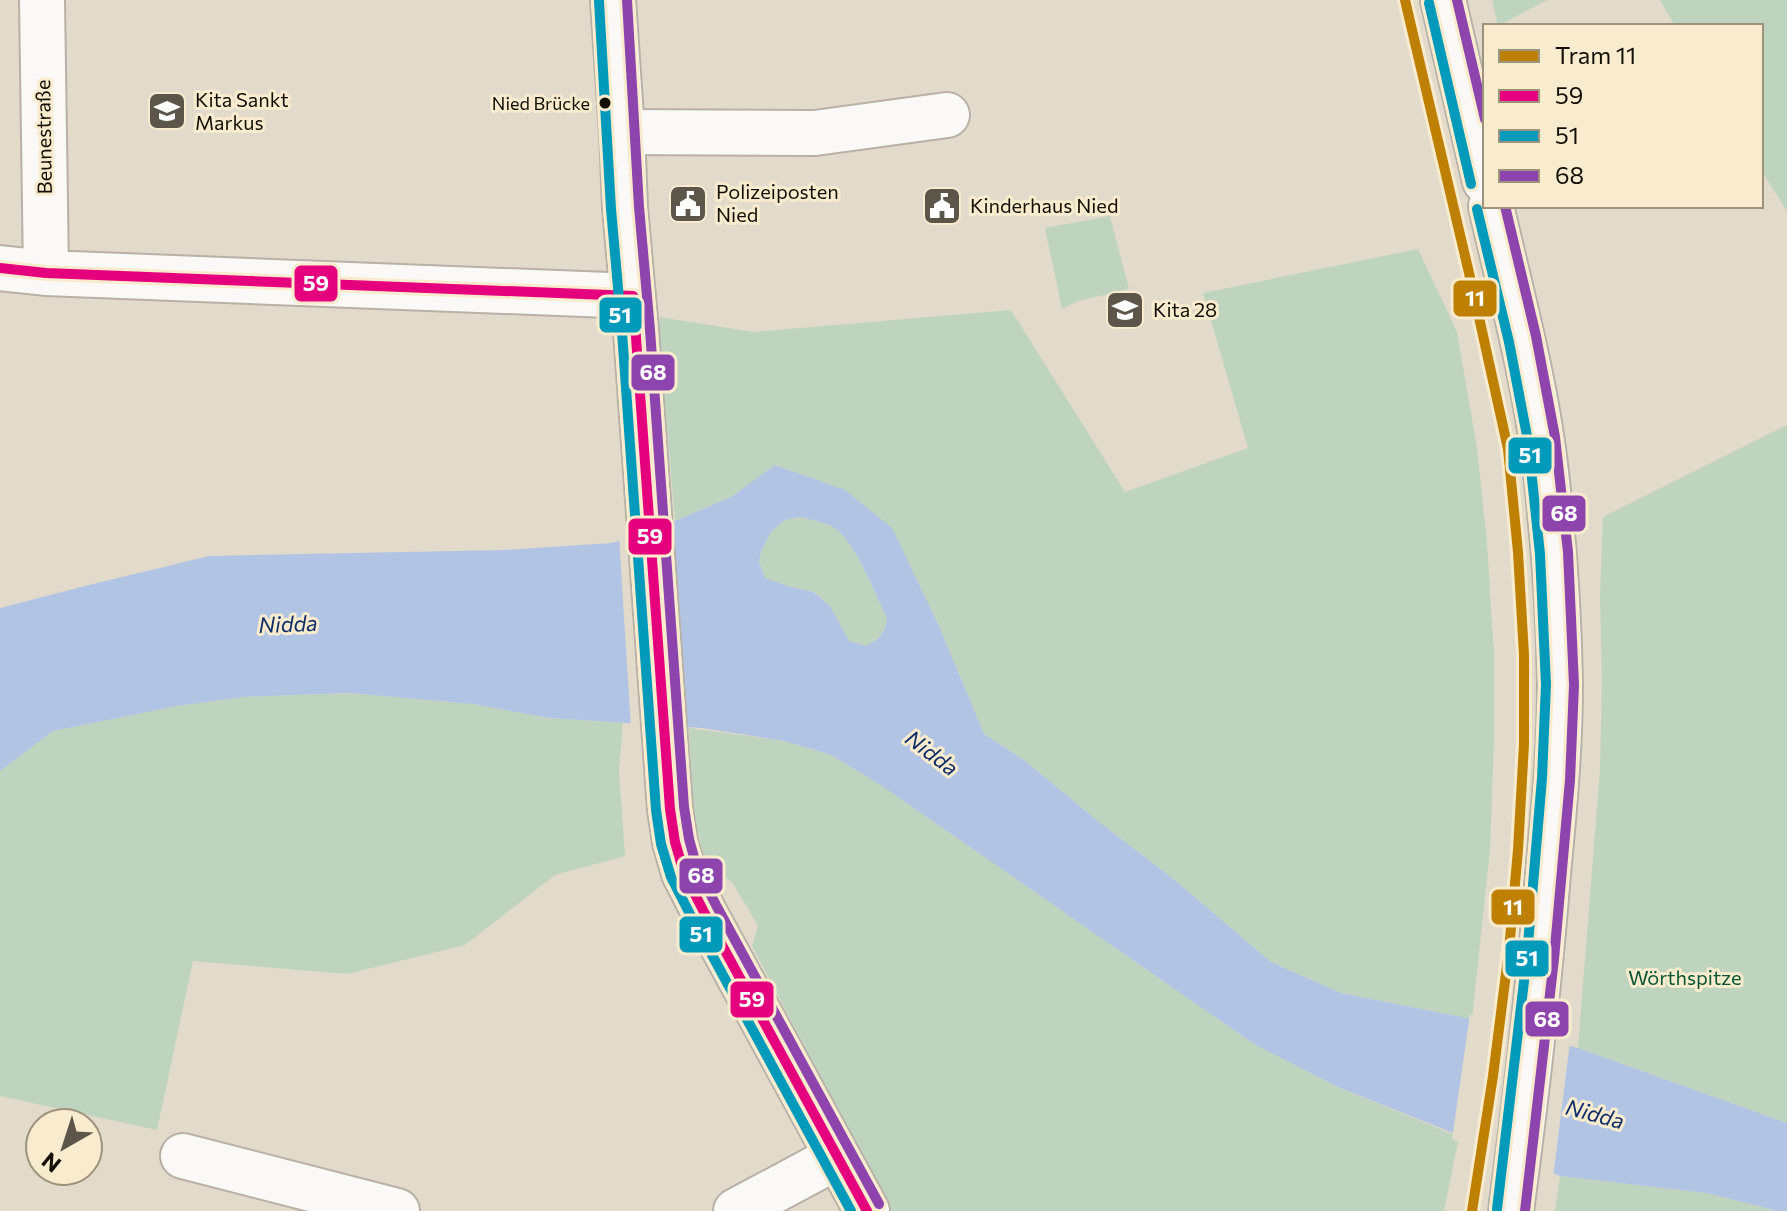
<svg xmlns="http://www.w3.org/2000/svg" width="1787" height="1211" font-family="Commissioner,sans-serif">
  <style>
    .green { fill: #bfd4bf }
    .water { fill: #b2c4e4; fill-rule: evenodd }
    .pier { fill: #e2dacb }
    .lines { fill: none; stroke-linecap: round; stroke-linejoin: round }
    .minor-casing { stroke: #b8b1a5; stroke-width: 48 }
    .major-casing { stroke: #b8b1a5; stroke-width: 48 }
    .minor { stroke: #fbf9f7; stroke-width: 44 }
    .major { stroke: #fbf9f7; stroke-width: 44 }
    .bus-1-casing { stroke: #f9ebcd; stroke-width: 16 }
    .bus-2-casing { stroke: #f9ebcd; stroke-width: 16 }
    .bus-3-casing { stroke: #f9ebcd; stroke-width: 16 }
    .bus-1 { stroke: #e5007d; stroke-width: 10 }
    .bus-2 { stroke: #029aba; stroke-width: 10 }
    .bus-3 { stroke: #8e44ad; stroke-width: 10 }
    .tram-1-casing { stroke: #f9ebcd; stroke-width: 16 }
    .tram-1 { stroke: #be8001; stroke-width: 10 }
    .bus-dot { fill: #140f05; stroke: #f9ebcd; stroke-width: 3 }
    .labels { text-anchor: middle; stroke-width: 6; stroke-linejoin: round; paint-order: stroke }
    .bus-label { font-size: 18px; fill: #140f05; stroke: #f9ebcd; text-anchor: end }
    .poi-label { font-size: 20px; fill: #140f05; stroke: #f9ebcd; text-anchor: start }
    .street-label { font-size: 20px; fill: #140f05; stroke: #f9ebcd }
    .park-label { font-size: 20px; fill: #055434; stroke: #f9ebcd }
    .water-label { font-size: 22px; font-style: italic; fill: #0f2d69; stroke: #f9ebcd }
    .line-badge { stroke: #f9ebcd; stroke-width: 3 }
    .badge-label { font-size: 22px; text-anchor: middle; font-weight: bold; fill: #fff }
  </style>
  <rect width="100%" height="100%" fill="#e2dacb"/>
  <path class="green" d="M1492,0H1547L1498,26Z
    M1660,0H1787V211L1761,170V26H1675Z
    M1110,216L1129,289L1078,301L1062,309L1045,228Z
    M1418,249L1457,332L1477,448L1487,543L1494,656V742L1490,850L1472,1019L1341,993L1271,962L1171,877L1099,822L1024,760L984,734L940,628L892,529L869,510L776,465L731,497L675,521L659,328L660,317L753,332L1011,310L1125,492L1248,448L1203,293Z
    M1787,425V1123L1578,1048L1600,769L1602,680L1600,595L1603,517Z
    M800,517C812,520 826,522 836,529C855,542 876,596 887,618C885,633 879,639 866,646L849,641L830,606L815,592L791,587L765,578L759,562L761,552L771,532L784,520Z
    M350,693L472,704L550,718L623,723L619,772L625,856L555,875L465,945L347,974L193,961L157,1130L0,1096V771L52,731L177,706L244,697Z
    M689,728L784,741L831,755L879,784L1254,1044L1338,1087L1459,1137L1444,1211H891L752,946L758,926L732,882L715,871L704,855L694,816Z
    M1560,1176L1706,1193L1778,1211H1555Z"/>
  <path class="water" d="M775,465L845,490L892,528L940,628L984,734L1024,760L1099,822L1171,877L1271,962L1341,993L1472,1019L1578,1048L1787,1123V1211H1778L1706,1193L1560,1176L1338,1087L1254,1044L879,784L831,755L784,741L702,728L550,718L472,704L350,693L244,697L177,706L53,731L0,771V608L89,585L209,556L504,550L612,543L675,521L731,497ZM800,517C812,520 826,522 836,529C855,542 876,596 887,618C885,633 880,639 866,646L849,641L830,606L814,592L791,587L765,578L759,562L761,552L771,532L784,520Z"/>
  <path class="pier" d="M672,518L685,732L631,728L619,537Z
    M1470,1014L1570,1042L1553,1178L1452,1139Z"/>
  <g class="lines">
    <defs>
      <path id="minor" d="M42,0L46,273
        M622,132L815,133L947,115
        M0,268L46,273L633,296
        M183,1156L397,1211
        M736,1211L837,1157"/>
      <path id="major" d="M613,0L622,132L625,208L636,331L670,809L675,842L684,873L705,914L867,1211
        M1443,0L1485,181
        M1491,206C1511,294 1536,383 1546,473C1554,544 1559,615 1560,685C1560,748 1554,811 1548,873C1539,986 1526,1099 1511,1211"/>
    </defs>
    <use href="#minor" class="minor-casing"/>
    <use href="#major" class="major-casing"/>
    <use href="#minor" class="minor"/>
    <use href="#major" class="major"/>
    <defs>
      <path id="bus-1" d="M0,268L46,273L633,296
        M633,296L670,809L675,842L684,873L705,914L867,1211"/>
      <path id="bus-2" d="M599,1L611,209L622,332L656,810L661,844L671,877L693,920L851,1211
        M1429,3L1471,184
        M1477,209L1509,342L1528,441L1540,554L1546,685L1542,778L1527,956L1497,1209"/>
      <path id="bus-3" d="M627,0L639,207L650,330L684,807L689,839L697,868L717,907L879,1204
        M1457,0L1485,119
        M1505,206L1536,336L1555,437L1568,552L1574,685L1570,780L1554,959L1525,1211"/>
    </defs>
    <use href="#bus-1" class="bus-1-casing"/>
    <use href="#bus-2" class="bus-2-casing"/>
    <use href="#bus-3" class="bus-3-casing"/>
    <use href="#bus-1" class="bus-1"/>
    <use href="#bus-2" class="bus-2"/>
    <use href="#bus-3" class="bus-3"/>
    <defs>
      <path id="tram-1" d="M1405,0L1473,290L1508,449L1518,552L1524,655V744L1518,850L1509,950L1493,1076L1472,1211"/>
    </defs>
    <use href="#tram-1" class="tram-1-casing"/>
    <use href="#tram-1" class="tram-1"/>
  </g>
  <defs>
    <symbol id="school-square" viewBox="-11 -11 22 22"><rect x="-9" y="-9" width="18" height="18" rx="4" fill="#5c564a" stroke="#f9ebcd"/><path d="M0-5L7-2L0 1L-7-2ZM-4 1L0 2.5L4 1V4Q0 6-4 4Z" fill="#fff"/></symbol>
    <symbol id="civic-square" viewBox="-11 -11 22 22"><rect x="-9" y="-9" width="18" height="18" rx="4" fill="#5c564a" stroke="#f9ebcd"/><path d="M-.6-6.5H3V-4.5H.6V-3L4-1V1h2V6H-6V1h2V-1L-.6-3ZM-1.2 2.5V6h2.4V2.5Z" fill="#fff"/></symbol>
  </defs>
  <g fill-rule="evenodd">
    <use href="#school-square" x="145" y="89" width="44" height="44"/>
    <use href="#civic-square" x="666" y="182" width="44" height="44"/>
    <use href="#civic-square" x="920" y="184" width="44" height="44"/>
    <use href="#school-square" x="1103" y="288" width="44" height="44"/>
  </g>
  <circle class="bus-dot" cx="605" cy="103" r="7"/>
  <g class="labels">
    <g class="bus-label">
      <text x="590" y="110">Nied Brücke</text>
    </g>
    <g class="poi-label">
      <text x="195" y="107">Kita Sankt<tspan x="195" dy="23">Markus</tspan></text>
      <text x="716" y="199">Polizeiposten<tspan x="716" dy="23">Nied</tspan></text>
      <text x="970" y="213">Kinderhaus Nied</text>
      <text x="1153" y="317">Kita 28</text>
    </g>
    <g class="street-label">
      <text transform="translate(44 137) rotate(-91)" y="7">Beunestraße</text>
    </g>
    <g class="park-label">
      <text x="1685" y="985">Wörthspitze</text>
    </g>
    <g class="water-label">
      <text transform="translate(288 624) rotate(-2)" y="8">Nidda</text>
      <text transform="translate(932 753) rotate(37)" y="8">Nidda</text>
      <text transform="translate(1595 1114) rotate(15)" y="8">Nidda</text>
    </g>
  </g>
  <g class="line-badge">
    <rect x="293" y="264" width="46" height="39" rx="8" fill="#e5007d"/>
    <rect x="1452" y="279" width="46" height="39" rx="8" fill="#be8001"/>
    <rect x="598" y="296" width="45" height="38" rx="8" fill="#029aba"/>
    <rect x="630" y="353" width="46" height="39" rx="8" fill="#8e44ad"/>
    <rect x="1507" y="436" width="46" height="39" rx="8" fill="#029aba"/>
    <rect x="1541" y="494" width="46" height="39" rx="8" fill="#8e44ad"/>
    <rect x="627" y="517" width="46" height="39" rx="8" fill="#e5007d"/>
    <rect x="678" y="857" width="46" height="38" rx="8" fill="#8e44ad"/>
    <rect x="1490" y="888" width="46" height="38" rx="8" fill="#be8001"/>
    <rect x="678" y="915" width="46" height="39" rx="8" fill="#029aba"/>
    <rect x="1504" y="939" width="46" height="39" rx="8" fill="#029aba"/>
    <rect x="729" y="980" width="46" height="39" rx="8" fill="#e5007d"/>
    <rect x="1524" y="1000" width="46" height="38" rx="8" fill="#8e44ad"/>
  </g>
  <g class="badge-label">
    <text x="316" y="291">59</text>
    <text x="1475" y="306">11</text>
    <text x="620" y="323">51</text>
    <text x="653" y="380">68</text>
    <text x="1530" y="463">51</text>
    <text x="1564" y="521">68</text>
    <text x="650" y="544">59</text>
    <text x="701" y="883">68</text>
    <text x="1513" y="915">11</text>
    <text x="701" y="942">51</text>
    <text x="1527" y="966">51</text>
    <text x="752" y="1007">59</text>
    <text x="1547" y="1027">68</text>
  </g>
  <rect x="1483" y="24" width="280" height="184" fill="#f9ebcd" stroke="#9d937d" stroke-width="2"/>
  <rect x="1499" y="50" width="40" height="12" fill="#be8001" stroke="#9d937d" stroke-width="2"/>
  <text x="1555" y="64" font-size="24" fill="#140f05">Tram 11</text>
  <rect x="1499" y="90" width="40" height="12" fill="#e5007d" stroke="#9d937d" stroke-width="2"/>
  <text x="1555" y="104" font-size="24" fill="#140f05">59</text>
  <rect x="1499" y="130" width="40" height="12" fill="#029aba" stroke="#9d937d" stroke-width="2"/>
  <text x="1555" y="144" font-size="24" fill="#140f05">51</text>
  <rect x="1499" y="170" width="40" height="12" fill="#8e44ad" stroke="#9d937d" stroke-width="2"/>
  <text x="1555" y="184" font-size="24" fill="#140f05">68</text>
  <g transform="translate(64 1147) rotate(219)"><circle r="38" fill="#f9ebcd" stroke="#9d937d" stroke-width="2"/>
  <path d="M0-6L14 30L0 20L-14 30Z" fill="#5c564a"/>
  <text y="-12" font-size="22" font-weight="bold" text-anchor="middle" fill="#140f05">N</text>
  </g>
</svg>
